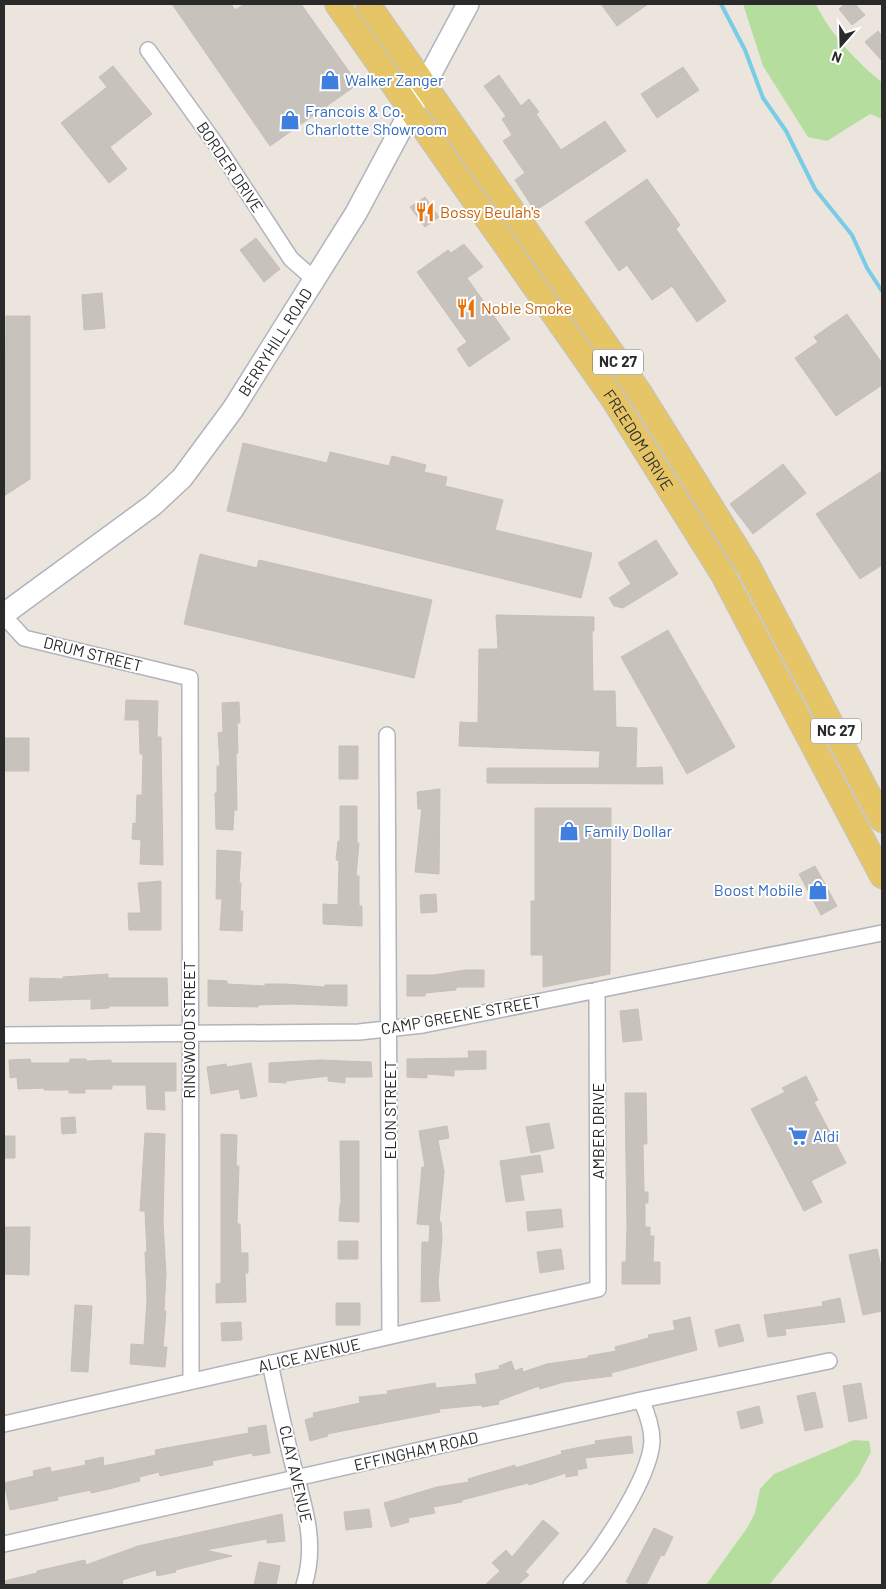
<svg xmlns="http://www.w3.org/2000/svg" width="886" height="1589" font-family="Barlow,sans-serif">
  <style>
    .green { fill: #b5de9e }
    .lines { fill: none; stroke-linecap: round; stroke-linejoin: round }
    .stream { stroke: #78cce6; stroke-width: 4 }
    .building { fill: #c7c3bc; stroke: #c6c0b7 }
    .street-casing { stroke: #b1b4bd; stroke-width: 18 }
    .secondary-casing { stroke: #b1b4bd; stroke-width: 24 }
    .primary-casing { stroke: #c3c3c3; stroke-width: 26 }
    .street { stroke: #fff; stroke-width: 15 }
    .secondary { stroke: #fff; stroke-width: 21 }
    .primary { stroke: #e6c567; stroke-width: 24 }
    .labels { text-anchor: middle; stroke-width: 4; stroke-linejoin: round; paint-order: stroke }
    .shield { fill: #fff; stroke: #6a6a6a; stroke-width: 1 }
    .shield-label { font-size: 15px; font-weight: bold; fill: #2a2a2a }
    .shop-label { font-size: 16px; fill: #366cbe; stroke: #fff; text-anchor: start }
    .street-label { font-size: 16px; fill: #2a2a2a; stroke: #fff }
    .food-label { font-size: 16px; fill: #c56008; stroke: #fff; text-anchor: start }
  </style>
  <rect width="100%" height="100%" fill="#ebe5dd"/>
  <path class="green" d="M743,4H816C828,31 858,64 882,82V119L870,114L827,141L808,137L763,66Z
    M854,1440L869,1441L871,1452L858,1476L769,1585H706L747,1528L755,1513L760,1489L774,1474Z"/>
  <g class="lines">
    <path class="stream" d="M721,4L745,50L763,98L786,131L815,189L852,235L867,268L882,291"/>
  </g>
  <path class="building" d="M172,4H231L235,10L245,4H301L358,84L270,146Z
    M601,4H648L617,26Z
    M845,4H855L865,15L852,25L839,9Z
    M878,31L882,36V61L865,42Z
    M113,66L152,114L110,147L127,169L109,183L61,123L107,87L99,77Z
    M683,67L699,90L657,118L641,94Z
    M499,75L521,106L529,99L539,112L536,114L561,150L605,121L626,151L535,211L515,180L525,173L503,141L512,135L502,119L506,116L484,86Z
    M647,179L680,225L676,229L726,301L697,322L672,286L652,300L627,265L619,271L585,222Z
    M425,197L439,217L425,227L410,207Z
    M256,238L280,269L264,282L240,250Z
    M464,244L483,267L467,278L510,339L469,367L457,349L467,342L417,272L448,250L451,253Z
    M102,293L105,328L84,330L82,295Z
    M847,314L882,363V385L836,416L795,358L818,342L814,337Z
    M6,316H30V479L4,496Z
    M243,443L327,463L330,452L389,466L392,456L426,465L424,472L447,477L445,486L503,500L495,530L592,553L581,598L227,511Z
    M783,464L806,493L753,534L730,504Z
    M882,471V565L860,579L816,514Z
    M656,540L678,574L623,608L614,606L609,598L631,584L618,563Z
    M200,554L257,568L259,560L432,600L414,678L184,624Z
    M496,615L594,617V631H592L593,691H615L616,727L637,728L636,768L662,767L663,784L487,783V768H599L600,751L459,746L460,722L478,723L479,649H498Z
    M668,630L735,747L687,774L621,657Z
    M126,700L158,701L157,737H161L163,865L140,864L141,840L132,839L133,823L136,824L137,795H142L143,754H140L139,720H125Z
    M239,702L240,723H237L238,753H236L237,810H234L233,830L216,829L215,793H217V766H220L218,733L223,732L222,703Z
    M4,738H29V771H4Z
    M339,746H358V779H339Z
    M440,789L439,874L415,872L422,809H418L417,792Z
    M340,806H357V843H359L356,876H359V906H362V926L323,924V904L338,905L339,860H336L338,841H340Z
    M535,808H611L610,974L543,987V955H531V901H535Z
    M217,850L241,852L239,883H241L240,911H243L242,931L220,930L222,899H216Z
    M815,866L837,906L821,915L799,874Z
    M161,881V930H129L128,913H141L138,883Z
    M436,894L437,912L421,913L420,895Z
    M465,970H484V987H456V990L425,993V996H407V975H434Z
    M108,974V978H167L168,1006H109V1008L91,1009V999L29,1001L30,978L63,979V977Z
    M208,980L227,981V984L265,986V984H285L325,987V985H347V1006L291,1004L258,1005V1007L208,1006Z
    M638,1009L642,1040L623,1042L620,1011Z
    M468,1051H486V1069L454,1070V1076L427,1074V1078L407,1077V1059L469,1058Z
    M30,1059L31,1063H69L70,1059H86V1061L111,1060V1063H176V1091H164L165,1110L147,1109L146,1085H112V1089H85V1093H69V1090H44V1088L18,1089L17,1077L10,1078L9,1060Z
    M320,1060L371,1062L372,1077H345V1083L328,1081V1076L286,1081V1083L269,1082V1063Z
    M251,1063L257,1096L241,1099L239,1089L211,1094L207,1067L226,1064L227,1067Z
    M806,1076L818,1100L814,1102L846,1163L811,1181L822,1202L804,1211L751,1109L785,1092L782,1088Z
    M625,1093H646L647,1144H643L644,1192H648V1203H645V1227H650V1236H654L653,1262H660V1284H622V1262H626L627,1226Z
    M75,1117L76,1133L62,1134L61,1118Z
    M549,1123L554,1148L531,1153L526,1127Z
    M447,1126L449,1138L438,1140L444,1172L439,1222H441L442,1239L438,1283L440,1301L421,1302L422,1242H429L430,1225L417,1224L422,1167H425L419,1131Z
    M145,1133L165,1134L163,1222L166,1274L164,1311H166L163,1347H167L165,1367L130,1364L131,1344L144,1345L147,1299L145,1252H147L145,1211H140Z
    M221,1134L237,1135L236,1166H239L237,1224H240L241,1253H248V1273H245L246,1302L216,1303V1284L221,1283Z
    M4,1136H15V1158H4Z
    M340,1141H359V1222L339,1221L340,1204H341Z
    M540,1155L543,1172L520,1175L524,1200L506,1202L500,1161Z
    M561,1209L563,1227L528,1231L526,1212Z
    M4,1227H30L29,1275L4,1274Z
    M338,1241H358V1259H338Z
    M561,1249L564,1269L540,1273L537,1252Z
    M877,1249L882,1271V1311L863,1315L849,1255Z
    M840,1298L845,1322L785,1329L786,1335L768,1337L764,1315L823,1306L822,1302Z
    M336,1303H360V1325H336Z
    M75,1305L92,1306L88,1372L71,1371Z
    M690,1317L697,1350L611,1373L612,1376L564,1382L540,1389L539,1386L498,1401L499,1404L482,1407V1405L439,1409L440,1412L327,1434L328,1436L310,1441L305,1420L314,1417L313,1413L360,1403L359,1397L388,1394L387,1391L435,1383L436,1388L477,1384L475,1374L500,1369L499,1366L511,1361L515,1371L522,1368L523,1372L547,1364L588,1358V1356L616,1351L615,1347L649,1338L648,1335L675,1330L673,1321Z
    M241,1322L242,1340L222,1341L221,1323Z
    M739,1324L744,1341L719,1347L715,1330Z
    M861,1383L867,1418L849,1422L843,1386Z
    M815,1392L823,1427L805,1431L797,1396Z
    M759,1406L763,1423L741,1429L737,1412Z
    M266,1425L270,1453L253,1456L252,1453L212,1461L213,1465L183,1471L160,1476L159,1472L139,1477L140,1481L109,1489L91,1493V1490L57,1497L58,1500L10,1510L4,1483L34,1476L33,1471L50,1467L51,1472L86,1465L85,1461L103,1457L104,1466L156,1455L155,1450L249,1433L248,1428Z
    M631,1436L633,1453L585,1458L587,1468L577,1470L578,1475L566,1477V1473L529,1485L528,1483L462,1500V1502L433,1507L435,1513L408,1518L409,1522L391,1527L384,1503L437,1487L469,1482L468,1479L495,1471L515,1465V1468L562,1454L561,1451L596,1444L595,1441Z
    M369,1509L372,1527L346,1530L344,1512Z
    M282,1514L285,1541L267,1543V1539L205,1550L232,1556L175,1570L176,1572L157,1576L156,1570L122,1580L123,1583L115,1585H4V1581L37,1573V1571L85,1560L86,1565L138,1546Z
    M543,1520L559,1533L525,1572L529,1575L518,1585H485L500,1571L492,1563L506,1550L512,1557Z
    M654,1528L673,1537L664,1556L661,1555L646,1585H633L626,1582Z
    M259,1562L280,1566L276,1585H254Z"/>
  <g class="lines">
    <defs>
      <path id="street" d="M148,50L215,143L291,259L315,280
        M4,616L24,638L190,678L191,1381
        M387,735L390,1336
        M4,1035L359,1032L423,1025L882,933
        M270,1363C277,1396 284,1429 292,1461C303,1503 318,1542 304,1585
        M4,1424L598,1289L597,990
        M4,1544L641,1400L829,1361
        M571,1585C597,1557 650,1480 652,1441C652,1427 647,1413 641,1400"/>
      <g id="secondary">
        <path id="s1" d="M4,614L153,505L182,478L233,409L356,213L468,4"/>
      </g>
      <g id="primary">
        <path id="s2" d="M337,4L613,399L722,573L882,876"/>
        <path d="M368,4L640,393L748,566L882,820"/>
      </g>
    </defs>
    <use href="#street" class="street-casing"/>
    <use href="#secondary" class="secondary-casing"/>
    <use href="#primary" class="primary-casing"/>
    <use href="#street" class="street"/>
    <use href="#secondary" class="secondary"/>
    <use href="#primary" class="primary"/>
  </g>
  <defs>
    <symbol id="shop-bare" viewBox="-9 -9 18 18"><path d="M-5-2.5h2.3a2.7 3.5 0 0 1 5.4 0H5L5.5 6h-11ZM-1.5-2.5h3a1.5 2.3 0 0 0-3 0Z" fill="#3f7fe0" stroke="#fff" stroke-width="2.5" paint-order="stroke"/></symbol>
    <symbol id="restaurant-bare" viewBox="-9 -9 18 18"><path d="M-5-6h1v4h1v-4h1v4h1v-4h1v5L-1.5 .5V6h-2V.5L-5-1ZM5-6V6H3V1.5H1.5Q1.5-4 5-6Z" fill="#e8710a" stroke="#fff" stroke-width="2.5" paint-order="stroke"/></symbol>
    <symbol id="supermarket-bare" viewBox="-9 -9 18 18"><path d="M-6-5.5h2.5l.6 2H6L4.5 2H-2.5L-4.4-4H-6ZM-1.5 3.2a1.3 1.3 0 1 0 .1 0ZM3 3.2a1.3 1.3 0 1 0 .1 0Z" fill="#3f7fe0" stroke="#fff" stroke-width="2.5" paint-order="stroke"/></symbol>
  </defs>
  <g fill-rule="evenodd">
    <use href="#shop-bare" x="316" y="66" width="28" height="28"/>
    <use href="#shop-bare" x="276" y="106" width="28" height="28"/>
    <use href="#restaurant-bare" x="411" y="198" width="28" height="28"/>
    <use href="#restaurant-bare" x="452" y="294" width="28" height="28"/>
    <use href="#shop-bare" x="555" y="817" width="28" height="28"/>
    <use href="#shop-bare" x="804" y="876" width="28" height="28"/>
    <use href="#supermarket-bare" x="784" y="1122" width="28" height="28"/>
  </g>
  <g class="labels">
    <g class="shield">
      <rect x="593" y="349.5" width="50" height="25" rx="4"/>
      <rect x="811" y="718.5" width="50" height="25" rx="4"/>
    </g>
    <g class="shield-label">
      <text x="618" y="367">NC 27</text>
      <text x="836" y="736">NC 27</text>
    </g>
    <g class="shop-label">
      <text x="345" y="86">Walker Zanger</text>
      <text x="305" y="117">Francois &amp; Co.<tspan x="305" dy="18">Charlotte Showroom</tspan></text>
      <text x="584" y="837">Family Dollar</text>
      <text x="803" y="896" text-anchor="end">Boost Mobile</text>
      <text x="813" y="1142">Aldi</text>
    </g>
    <g class="street-label">
      <text transform="translate(230 167) rotate(56)" y="6">BORDER DRIVE</text>
      <text dy="6" stroke="none"><textPath href="#s1" startOffset="389">BERRYHILL ROAD</textPath></text>
      <text dy="6" stroke="none"><textPath href="#s2" startOffset="530">FREEDOM DRIVE</textPath></text>
      <text transform="translate(93 654) rotate(14)" y="6">DRUM STREET</text>
      <text transform="translate(461 1015) rotate(-10)" y="6">CAMP GREENE STREET</text>
      <text transform="translate(189 1030) rotate(-90)" y="6">RINGWOOD STREET</text>
      <text transform="translate(390 1110) rotate(-90)" y="6">ELON STREET</text>
      <text transform="translate(598 1131) rotate(-90)" y="6">AMBER DRIVE</text>
      <text transform="translate(309 1355) rotate(-13)" y="6">ALICE AVENUE</text>
      <text transform="translate(416 1451) rotate(-13)" y="6">EFFINGHAM ROAD</text>
      <text transform="translate(296 1474) rotate(77)" y="6">CLAY AVENUE</text>
    </g>
    <g class="food-label">
      <text x="440" y="218">Bossy Beulah's</text>
      <text x="481" y="314">Noble Smoke</text>
    </g>
  </g>
  <rect width="886" height="1589" fill="none" stroke="#2a2a2a" stroke-width="10"/>
  <g transform="translate(841 45) rotate(200)" stroke="#ffffff" stroke-width="4" paint-order="stroke">
  <path d="M0-4L9 19L0 12L-9 19Z" fill="#2a2a2a"/>
  <text y="-8" font-size="14" font-weight="bold" text-anchor="middle" fill="#2a2a2a">N</text>
  </g>
</svg>
